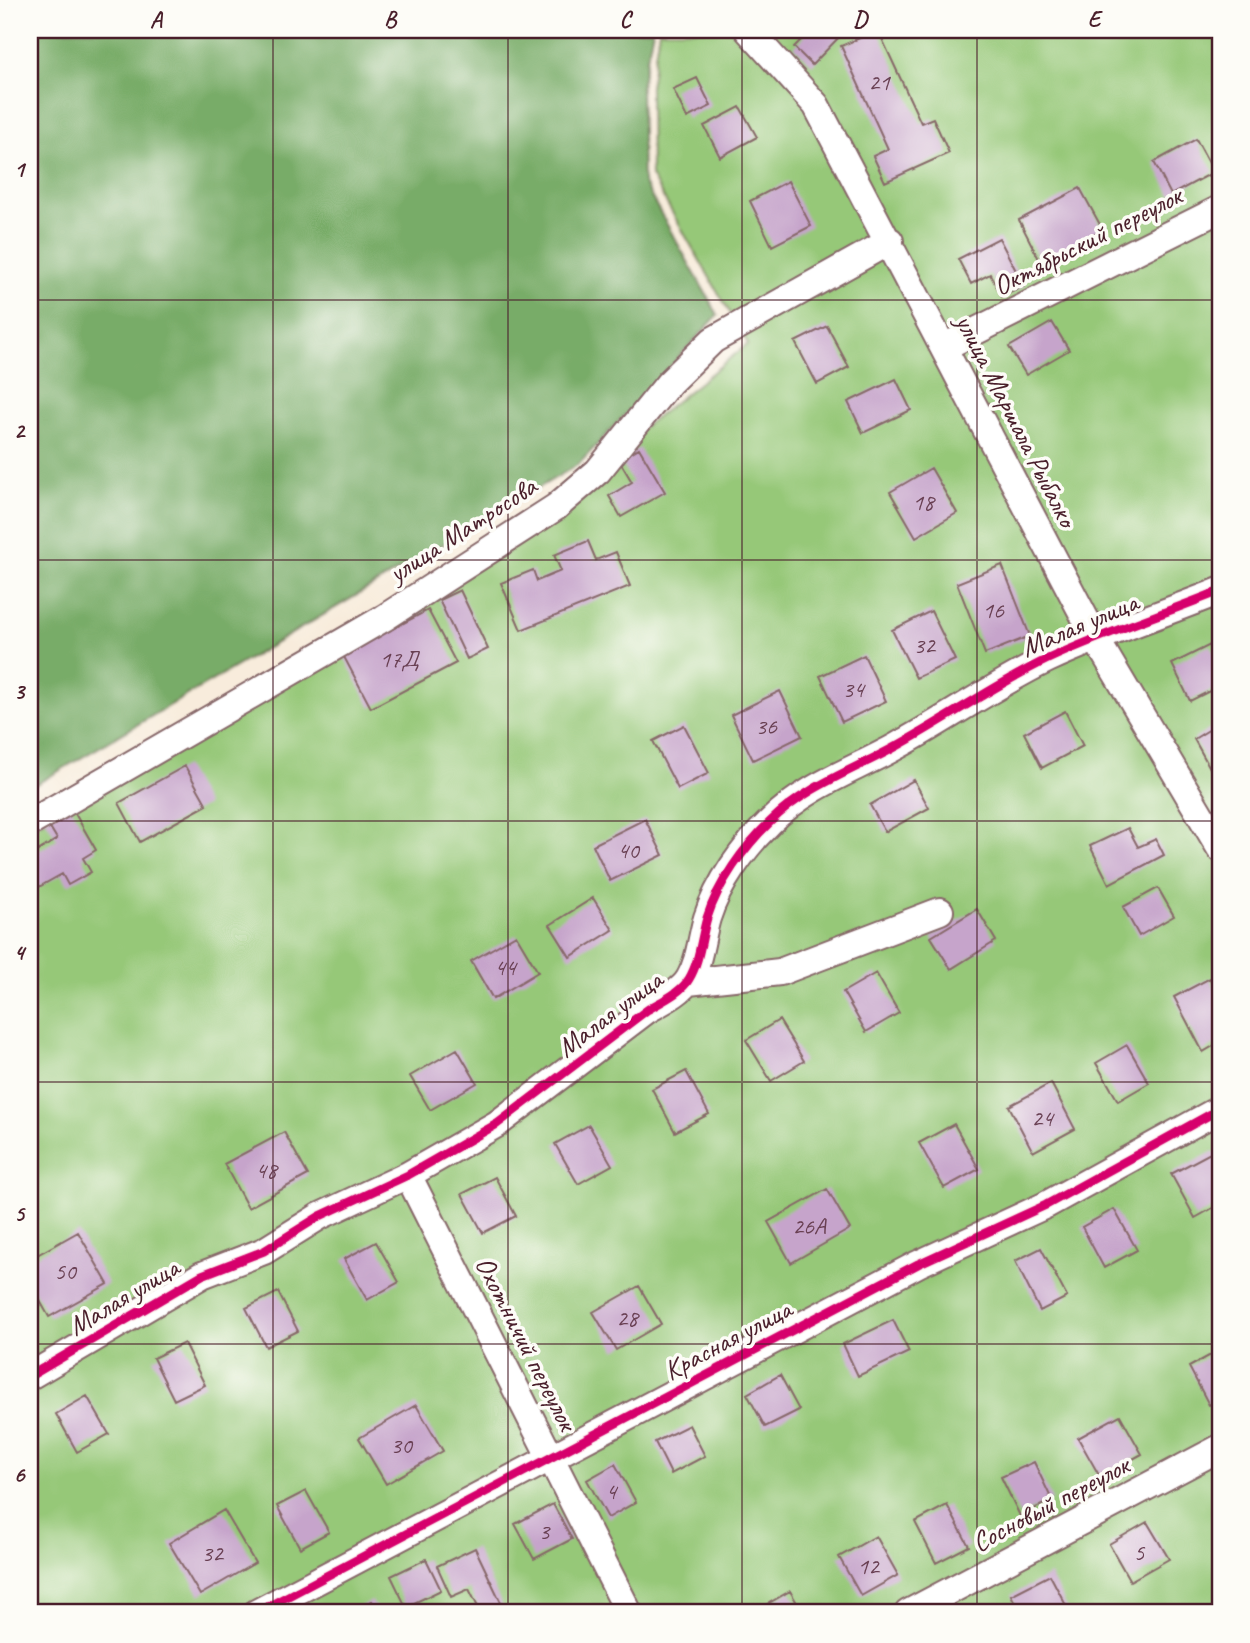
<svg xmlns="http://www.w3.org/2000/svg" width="1250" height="1643" font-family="Caveat,sans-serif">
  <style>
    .green { fill: #96c878; stroke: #707452; stroke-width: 2 }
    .forest { fill: #78ac68; stroke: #61664a; stroke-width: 2 }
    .building { fill: #c6a4cb }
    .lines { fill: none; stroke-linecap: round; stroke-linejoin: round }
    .minor-casing { stroke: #876769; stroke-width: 30 }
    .minor { stroke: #fff; stroke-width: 26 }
    .cycleway-casing { stroke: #fdfcf7; stroke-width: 13 }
    .cycleway { stroke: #d6006c; stroke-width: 9 }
    .grid { fill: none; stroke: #4a1f2b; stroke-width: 2; stroke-opacity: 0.55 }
    .labels { text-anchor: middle; stroke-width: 7; stroke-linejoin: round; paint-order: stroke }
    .number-label { font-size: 24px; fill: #694053 }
    .street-label { font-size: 28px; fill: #4a1f2b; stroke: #fdfcf7 }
    .neatline { fill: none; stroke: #4a1f2b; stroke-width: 2.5 }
    .grid-label { font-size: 23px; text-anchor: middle; font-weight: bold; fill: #4a1f2b }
  </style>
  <rect width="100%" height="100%" fill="#fdfcf7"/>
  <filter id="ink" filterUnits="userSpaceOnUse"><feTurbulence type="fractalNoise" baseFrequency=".0143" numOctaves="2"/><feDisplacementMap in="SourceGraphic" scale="14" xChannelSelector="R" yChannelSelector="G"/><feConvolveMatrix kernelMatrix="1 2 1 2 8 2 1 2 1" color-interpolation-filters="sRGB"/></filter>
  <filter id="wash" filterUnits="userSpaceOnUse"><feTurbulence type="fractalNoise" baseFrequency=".00686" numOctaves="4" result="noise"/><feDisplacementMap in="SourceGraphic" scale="28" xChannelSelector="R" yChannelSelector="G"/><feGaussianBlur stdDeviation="1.57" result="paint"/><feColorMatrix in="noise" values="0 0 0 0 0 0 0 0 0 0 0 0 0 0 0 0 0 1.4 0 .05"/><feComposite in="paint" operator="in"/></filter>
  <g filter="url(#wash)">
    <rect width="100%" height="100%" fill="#f8ecdc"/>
    <path class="green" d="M659,30H1220V1613H30V828L395,625L748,344L651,176L650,87Z"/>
    <path class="forest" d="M30,30H653L641,87L643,182L718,315L579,464L30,788Z"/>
    <g id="blocks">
      <path class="building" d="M799,30H846L812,65L794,47L805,36Z
        M878,30L921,123L933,118L949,153L885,182L873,156L888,149L841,46Z
        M697,78L711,106L687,118L673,89Z
        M740,107L757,137L720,157L704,126Z
        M1196,139L1214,172L1171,195L1154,162Z
        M788,181L811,226L772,246L750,201Z
        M1080,188L1103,230L1041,263L1019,220Z
        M999,238L1024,286L1002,297L990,274L971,284L958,259Z
        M1052,322L1069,350L1026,375L1009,347Z
        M827,326L849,367L817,384L795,342Z
        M896,379L911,410L863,433L848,402Z
        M639,448L665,492L621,517L609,496L632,482L619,460Z
        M931,468L957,513L916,537L890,492Z
        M588,541L596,560L616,552L630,586L521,630L501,583L533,570L537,581L561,571L554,555Z
        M1002,565L1030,636L985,654L957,583Z
        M460,590L488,649L467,659L439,600Z
        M428,610L456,663L371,708L343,655Z
        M931,611L955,660L916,678L892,630Z
        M1210,645L1220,665V686L1190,701L1172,664Z
        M864,655L886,701L842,722L820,676Z
        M780,691L802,736L753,760L731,715Z
        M1065,711L1083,746L1042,768L1024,733Z
        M1220,723V786L1194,739Z
        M684,725L709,773L678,789L653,741Z
        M185,766L207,805L140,842L119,803Z
        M914,780L929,808L885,832L870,805Z
        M70,805L96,850L83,858L91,872L68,885L62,874L30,892V856L57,839L45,819Z
        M645,819L663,855L610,881L593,845Z
        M1128,828L1138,847L1156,839L1164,855L1109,884L1090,846Z
        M1158,888L1174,916L1139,936L1123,907Z
        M593,898L613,930L570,957L550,925Z
        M977,909L996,941L951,969L931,937Z
        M516,935L538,972L493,999L471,961Z
        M876,973L899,1013L866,1032L843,992Z
        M1210,978L1220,998V1042L1203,1052L1174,997Z
        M779,1020L804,1061L771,1081L746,1040Z
        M1127,1045L1149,1083L1118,1101L1096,1063Z
        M457,1049L477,1083L430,1110L410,1076Z
        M686,1071L709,1114L675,1132L652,1089Z
        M1051,1083L1075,1129L1033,1152L1009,1106Z
        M954,1124L979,1169L944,1188L919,1143Z
        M589,1125L612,1165L578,1184L555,1144Z
        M284,1132L308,1175L248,1208L224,1164Z
        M1214,1151L1220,1161V1204L1195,1218L1171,1174Z
        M495,1177L516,1216L483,1233L462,1194Z
        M827,1189L850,1229L791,1263L768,1222Z
        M1114,1209L1137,1250L1104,1268L1082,1227Z
        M78,1232L108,1284L49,1317L30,1283V1259Z
        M376,1242L399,1282L367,1300L344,1259Z
        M1041,1248L1067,1297L1040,1311L1015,1261Z
        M639,1286L661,1324L616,1350L593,1312Z
        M278,1292L298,1331L266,1347L246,1308Z
        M893,1320L909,1352L858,1376L843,1344Z
        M184,1343L205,1385L174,1400L153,1358Z
        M1218,1351L1220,1400L1209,1405L1189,1367Z
        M780,1375L799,1410L765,1427L747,1394Z
        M87,1396L109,1434L77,1452L56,1414Z
        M416,1405L443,1451L386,1484L359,1438Z
        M1120,1415L1142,1454L1100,1477L1078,1438Z
        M689,1425L705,1456L671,1474L655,1442Z
        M1034,1462L1052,1500L1020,1516L1001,1477Z
        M615,1464L636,1502L608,1518L587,1480Z
        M306,1491L329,1532L300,1548L277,1506Z
        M553,1504L572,1539L534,1559L515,1524Z
        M947,1505L969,1546L936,1563L915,1522Z
        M224,1510L255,1563L200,1595L169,1543Z
        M1147,1522L1169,1559L1130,1581L1109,1544Z
        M876,1536L898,1575L861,1596L839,1557Z
        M475,1548L506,1613H481L469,1589L451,1597L437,1566Z
        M426,1559L441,1590L406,1607L391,1576Z
        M1050,1575L1070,1613H1020L1011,1595Z
        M790,1591L803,1613H758L757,1610Z
        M372,1601L378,1613H346Z"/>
    </g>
  </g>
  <g filter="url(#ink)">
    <use href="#blocks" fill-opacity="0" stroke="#876769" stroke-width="2"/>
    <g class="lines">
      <defs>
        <path id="minor" d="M748,30L816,105L1096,639L1220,848
          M944,347L1220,209
          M30,823L384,618L556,507L598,471L669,383L713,340L890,241
          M688,982L780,972L940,911
          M408,1175L629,1613
          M30,1376L202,1275L264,1251L320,1216L408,1175L497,1124L647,1010C660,1002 681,993 689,979C700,961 701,938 707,918C718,883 744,847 770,822C806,786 854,770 897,746C948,718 996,684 1048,659C1104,633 1163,614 1220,591
          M256,1613L918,1264L1046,1205L1220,1109
          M908,1613L1220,1448"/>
      </defs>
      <use href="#minor" class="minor-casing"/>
      <use href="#minor" class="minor"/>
      <defs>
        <path id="cycleway" d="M30,1376L202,1275L264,1251L320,1216L408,1175L497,1124L647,1010C660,1002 681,993 689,979C700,961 701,938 707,918C718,883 744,847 770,822C806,786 854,770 897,746C948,718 996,684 1048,659C1104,633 1163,614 1220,591
          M256,1613L918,1264L1046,1205L1220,1109"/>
      </defs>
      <use href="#cycleway" class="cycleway-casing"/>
      <use href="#cycleway" class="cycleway"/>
    </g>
  </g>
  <path class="grid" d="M273,30V1613M508,30V1613M742,30V1613M977,30V1613M30,300H1220M30,560H1220M30,821H1220M30,1082H1220M30,1344H1220"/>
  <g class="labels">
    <g class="number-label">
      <text x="879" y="90">21</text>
      <text x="923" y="510">18</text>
      <text x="993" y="618">16</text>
      <text x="924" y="653">32</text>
      <text x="399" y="667">17Д</text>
      <text x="853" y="697">34</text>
      <text x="766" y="734">36</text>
      <text x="628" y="858">40</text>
      <text x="505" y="975">44</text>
      <text x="1042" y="1126">24</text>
      <text x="266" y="1178">48</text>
      <text x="809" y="1234">26А</text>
      <text x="65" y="1279">50</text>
      <text x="627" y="1326">28</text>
      <text x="401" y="1453">30</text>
      <text x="611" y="1499">4</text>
      <text x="544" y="1539">3</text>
      <text x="1139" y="1560">5</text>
      <text x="212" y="1561">32</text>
      <text x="868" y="1574">12</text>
    </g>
    <g class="street-label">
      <text transform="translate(1087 240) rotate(-27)" y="10">Октябрьский переулок</text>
      <text transform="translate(1017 420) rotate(63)" y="10">улица Маршала Рыбалко</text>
      <text transform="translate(462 529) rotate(-33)" y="10">улица Матросова</text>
      <text transform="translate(1079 624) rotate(-23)" y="10">Малая улица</text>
      <text transform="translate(609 1013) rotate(-37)" y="10">Малая улица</text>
      <text transform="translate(123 1296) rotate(-31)" y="10">Малая улица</text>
      <text transform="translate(727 1339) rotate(-28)" y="10">Красная улица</text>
      <text transform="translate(527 1343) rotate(63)" y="10">Охотничий переулок</text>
      <text transform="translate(1050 1503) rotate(-28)" y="10">Сосновый переулок</text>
    </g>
  </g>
  <rect width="1250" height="1643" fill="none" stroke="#fdfcf7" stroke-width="77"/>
  <rect x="38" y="38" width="1174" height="1566" class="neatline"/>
  <g class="grid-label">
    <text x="156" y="27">A</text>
    <text x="390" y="27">B</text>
    <text x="625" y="27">C</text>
    <text x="860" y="27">D</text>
    <text x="1094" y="27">E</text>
    <text x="19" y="177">1</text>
    <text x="19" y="438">2</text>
    <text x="19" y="699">3</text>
    <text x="19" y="960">4</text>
    <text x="19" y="1221">5</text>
    <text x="19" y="1482">6</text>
  </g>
</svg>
